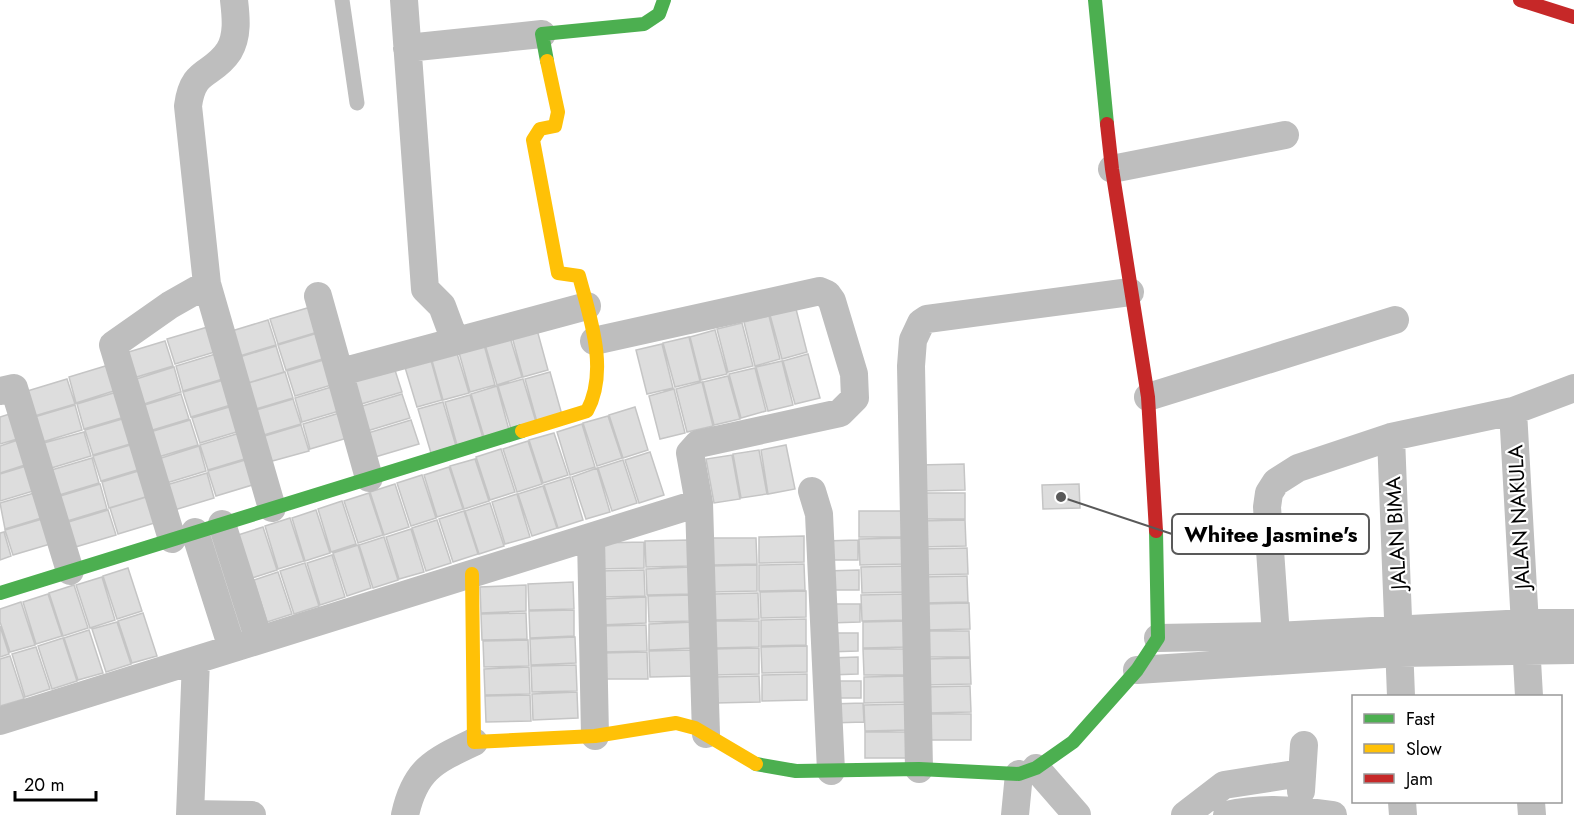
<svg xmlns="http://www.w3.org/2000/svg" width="1574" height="815" font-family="Jost,sans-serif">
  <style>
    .building { fill: #ddd; stroke: #c5c5c5; stroke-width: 1.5 }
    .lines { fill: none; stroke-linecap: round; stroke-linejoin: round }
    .lane { stroke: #bebebe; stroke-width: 15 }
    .street { stroke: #bebebe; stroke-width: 28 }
    .fast { stroke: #4caf50; stroke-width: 14 }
    .slow { stroke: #ffc107; stroke-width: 14 }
    .jam { stroke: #c62828; stroke-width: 14 }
    .labels { text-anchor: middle; stroke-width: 4.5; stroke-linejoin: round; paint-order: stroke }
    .street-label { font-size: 21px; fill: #000; stroke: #fff }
    .leader { fill: none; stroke: #595959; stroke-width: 2 }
    .callout-dot { fill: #595959; stroke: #fff; stroke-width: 2 }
    .callout { fill: #fff; stroke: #595959; stroke-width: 2 }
    .callout-label { font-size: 22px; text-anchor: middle; font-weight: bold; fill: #000 }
  </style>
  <rect width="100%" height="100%" fill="#fff"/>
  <path class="building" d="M314,306L321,331L278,344L270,319Z
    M796,309L807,352L782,359L770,315Z
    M769,316L780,359L755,366L744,322Z
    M268,320L276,345L233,358L225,333Z
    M742,323L753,366L728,372L717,329Z
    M211,326L218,351L175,364L167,339Z
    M536,326L548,370L523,377L511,333Z
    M715,330L727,374L701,380L690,337Z
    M321,332L329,357L286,370L278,345Z
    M509,334L522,377L497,385L484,341Z
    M689,337L700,381L675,387L663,343Z
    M165,341L173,366L130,379L122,354Z
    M483,341L495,385L470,392L458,349Z
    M662,344L673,388L647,394L636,350Z
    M276,346L284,372L241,385L233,359Z
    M456,350L469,393L443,400L431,357Z
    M219,353L226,378L183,391L176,366Z
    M808,354L820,398L795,404L783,361Z
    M430,357L442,400L417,407L404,364Z
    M330,358L338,383L295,396L287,371Z
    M782,361L793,405L768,411L756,367Z
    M112,364L120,389L76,403L69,377Z
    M174,367L181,392L138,406L130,381Z
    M394,367L402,392L358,405L351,380Z
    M755,368L766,411L741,418L729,374Z
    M285,372L293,398L249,411L242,385Z
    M550,372L562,415L537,422L525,379Z
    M728,376L740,419L714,425L703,382Z
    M67,379L75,404L31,417L24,392Z
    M227,379L234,404L191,417L183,392Z
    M523,379L536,422L511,429L498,386Z
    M702,382L713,426L687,432L676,389Z
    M338,385L346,409L302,422L295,398Z
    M497,386L509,430L484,437L471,394Z
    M674,389L685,433L660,439L649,396Z
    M120,391L128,416L84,429L77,404Z
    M181,394L189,419L146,432L138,407Z
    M402,394L410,418L367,431L359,407Z
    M470,395L483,438L457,445L445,402Z
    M293,399L301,424L257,437L250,412Z
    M443,402L456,446L431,453L418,409Z
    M75,405L82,430L39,443L31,418Z
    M236,405L243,430L200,443L192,418Z
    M635,407L648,450L623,458L609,415Z
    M346,411L354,436L310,449L303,424Z
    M16,412L24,437L0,444V417Z
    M608,416L622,458L597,466L583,423Z
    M129,417L137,442L93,455L85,430Z
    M190,420L198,445L155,458L147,433Z
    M411,420L419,444L375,457L368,433Z
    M582,424L595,467L570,475L557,432Z
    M301,425L309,451L265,463L258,438Z
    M84,432L91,456L48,469L40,444Z
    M243,432L251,457L208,470L200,445Z
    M554,433L568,475L543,483L529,440Z
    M24,438L31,463L0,473V446Z
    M528,441L542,484L517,492L503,449Z
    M137,443L144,468L101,481L93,456Z
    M786,445L795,489L768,494L761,450Z
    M199,446L206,471L163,484L155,460Z
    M501,449L515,492L490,500L476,457Z
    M759,450L767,494L741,498L733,454Z
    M650,452L664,495L639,503L625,460Z
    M732,455L740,499L714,503L706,459Z
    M92,458L99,483L56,496L48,471Z
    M252,458L259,483L216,496L208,471Z
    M475,459L489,501L464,509L450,466Z
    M623,460L637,503L612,511L598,468Z
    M33,464L40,489L0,501V474Z
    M964,464L965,490L919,491V465Z
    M449,467L463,509L437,517L424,475Z
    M597,468L610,512L586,519L572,477Z
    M145,469L152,495L109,508L102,482Z
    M207,473L214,498L171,511L163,486Z
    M422,475L436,518L411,526L397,483Z
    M570,477L583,520L558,528L544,485Z
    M100,484L107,509L64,522L57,497Z
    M395,484L409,527L384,535L370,492Z
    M1079,484L1080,508L1043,509L1042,485Z
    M543,486L557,528L532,536L518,494Z
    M41,491L48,516L5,529L0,503Z
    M369,493L383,535L358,543L344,501Z
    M919,493H965V519H920Z
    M517,494L530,537L505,544L492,502Z
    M153,495L161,521L118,534L110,508Z
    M342,501L356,544L331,552L318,509Z
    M490,503L504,546L479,554L465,511Z
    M108,510L116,535L72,548L65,523Z
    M316,510L330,553L305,561L292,518Z
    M464,511L478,554L453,562L439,519Z
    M859,511H904L905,537H859Z
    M49,517L57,542L13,555L5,530Z
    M290,518L304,561L278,569L265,526Z
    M437,520L451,563L426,571L412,528Z
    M965,520L966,546L920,547V521Z
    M263,527L277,570L252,578L238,535Z
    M411,529L424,572L399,579L386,537Z
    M4,532L11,556L0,560V533Z
    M804,536V562L759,563V537Z
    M384,537L398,580L373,588L359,545Z
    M711,538H756L757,564L712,565Z
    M904,538L905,564L860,565L859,539Z
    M691,540L692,566L646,567L645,541Z
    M858,540V560H823V541Z
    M644,542V568L599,569L598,543Z
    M358,545L371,588L347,596L333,553Z
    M967,548L968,574L923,575L922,549Z
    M332,555L345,597L320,605L307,563Z
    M305,563L319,606L294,614L280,571Z
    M804,564L805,590L759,591V565Z
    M757,565V591L712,592L711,566Z
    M906,566L907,592L862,593L861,567Z
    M691,567L692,594L647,595L646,569Z
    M128,568L142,611L117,619L103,576Z
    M644,570L645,596L600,597L599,571Z
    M859,570V590H825V571Z
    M278,572L292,614L267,622L254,580Z
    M967,576L968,602L923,603V577Z
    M102,577L115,620L90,628L76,585Z
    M573,582L574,609L529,610L528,584Z
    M74,585L88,628L63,636L49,593Z
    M526,585V611L481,613L480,587Z
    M806,591V617L761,618L760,592Z
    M758,593L759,619L714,620L713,594Z
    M48,594L62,636L36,644L23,602Z
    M907,594V620L862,621L861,595Z
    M693,595L694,621L649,622L648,596Z
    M646,597V623L601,625V599Z
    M21,602L35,645L10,652L0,622V609Z
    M969,603L970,629L924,630V604Z
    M829,604H860V622L829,623Z
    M574,610V636L530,638L529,611Z
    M143,613L157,656L132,663L118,621Z
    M526,613L527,639L482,640L481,614Z
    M806,619V645L761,646V620Z
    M713,621H759V647L714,648Z
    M908,621L909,647L863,648V622Z
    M117,622L131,664L106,672L92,629Z
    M694,622V648L649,650V624Z
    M646,625L647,651L602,652L601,626Z
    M0,626L9,654L0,657Z
    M89,630L103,673L78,680L64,638Z
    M924,631H969L970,657H925Z
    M826,633H858V651L827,652Z
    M575,637L576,663L531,665L530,639Z
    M63,638L77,681L52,689L38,646Z
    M528,640L529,666L484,667L483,641Z
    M807,646V672L762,673L761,647Z
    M36,647L50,689L25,697L12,654Z
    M759,648V674L715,675L714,649Z
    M863,649H909V675H864Z
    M695,650V676L650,677L649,651Z
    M647,652L648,679H603L602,653Z
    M10,656L24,699L0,706V659Z
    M858,657V674L829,675L828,658Z
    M970,658L971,684L925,685V659Z
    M576,665L577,691L532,692L531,666Z
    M529,667L530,694L485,695L484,669Z
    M807,674V700L762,701V675Z
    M759,676L760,702L715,703L714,677Z
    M909,676L910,702L864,703V677Z
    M831,681H861V698H831Z
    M970,686L971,712L926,713L925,687Z
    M577,692L578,718L533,720L532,694Z
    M530,695L531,721L486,722L485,696Z
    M863,703L864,722L830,723V704Z
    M910,704V730L865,731L864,705Z
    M925,714H971V740H926Z
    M865,732H910V758H865Z"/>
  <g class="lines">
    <path class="lane" d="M342,0L357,103"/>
    <path class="street" d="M404,0L425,289L442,306L455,341
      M407,48L542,34
      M1112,169L1285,135
      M207,284L188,106C193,67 212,77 229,51C238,36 236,17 234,0
      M318,296L369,478
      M594,341L820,291L827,294L832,301L854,374L855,398L840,413L698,444L690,453L699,503L706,734
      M341,372L587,306
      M0,391L14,388L70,571
      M1148,397L1395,320
      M1513,411L1529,696
      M1391,437L1401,696
      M812,491L819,514L831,771
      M222,524L259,640
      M195,532L232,648
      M591,537L595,736
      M172,539L113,345L170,305L207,284L272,508
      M1276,636L1267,507L1269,493L1276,482L1298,468L1391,437L1513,411L1574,388
      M1158,638L1276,636L1526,623H1574
      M1137,670L1400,653L1574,650
      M0,721L699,503
      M1036,768L1077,815
      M919,769L911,366L913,340L921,323L927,319L1130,292
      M1301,791L1304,745
      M1402,802L1403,815
      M1531,802L1532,815
      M190,814L252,815
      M190,815L196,660
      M405,815C415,769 434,761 474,742
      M1015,815L1019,774
      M1185,815L1224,785L1301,773
      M1227,815C1261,807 1298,810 1333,815"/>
    <path class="fast" d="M1095,0L1107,124
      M547,61L542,34L644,24L659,14L664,0
      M0,593L522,431
      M756,764L796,771L919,769L1019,774L1036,768L1073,742L1137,670L1158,638L1156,531"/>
    <path class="slow" d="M522,431L587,411C609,371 590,317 579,276L558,273L533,140L540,129L555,126L558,112L547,61
      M472,574L474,742L595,736L676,723L695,728L756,764"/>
    <path class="jam" d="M1520,0L1574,17
      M1107,124L1112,169L1148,397L1156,531"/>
  </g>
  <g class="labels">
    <g class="street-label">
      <text transform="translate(1519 517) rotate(-93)" y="7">JALAN NAKULA</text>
      <text transform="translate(1396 533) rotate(-93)" y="7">JALAN BIMA</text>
    </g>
  </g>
  <path class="leader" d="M1061 497L1172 534"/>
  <circle class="callout-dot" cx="1061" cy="497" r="6"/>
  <rect class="callout" x="1172" y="514" width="197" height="40" rx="6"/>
  <g class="callout-label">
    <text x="1271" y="542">Whitee Jasmine's</text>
  </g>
  <rect x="1352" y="695" width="210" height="108" fill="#ffffff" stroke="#999999" stroke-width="1.5"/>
  <rect x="1364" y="714" width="30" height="9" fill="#4caf50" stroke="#999999" stroke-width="1.5"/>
  <text x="1406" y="725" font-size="18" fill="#000000">Fast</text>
  <rect x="1364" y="744" width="30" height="9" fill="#ffc107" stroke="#999999" stroke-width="1.5"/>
  <text x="1406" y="755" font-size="18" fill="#000000">Slow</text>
  <rect x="1364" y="774" width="30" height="9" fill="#c62828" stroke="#999999" stroke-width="1.5"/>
  <text x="1406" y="785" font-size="18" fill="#000000">Jam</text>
  <path d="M15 791v9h81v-9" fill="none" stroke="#000000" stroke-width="3"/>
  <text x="24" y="791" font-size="18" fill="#000000" stroke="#ffffff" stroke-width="4.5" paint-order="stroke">20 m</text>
</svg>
